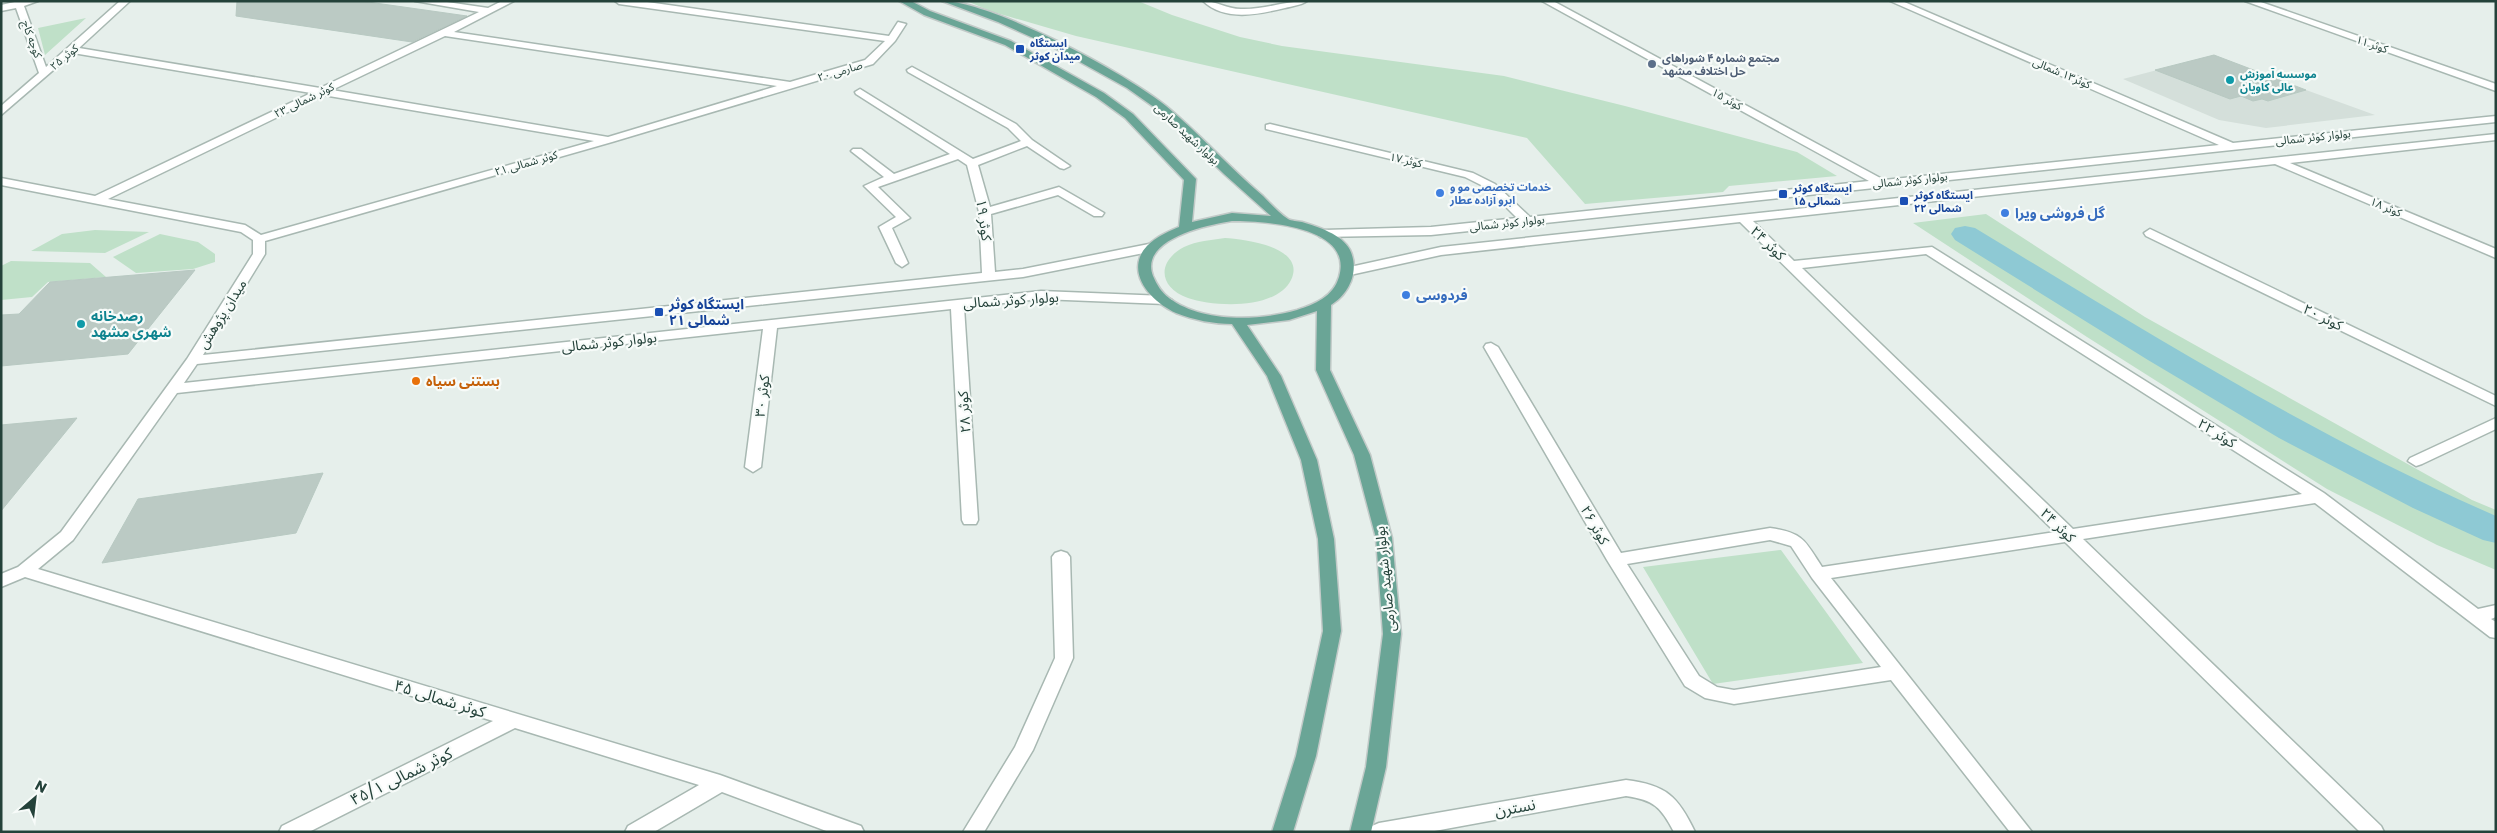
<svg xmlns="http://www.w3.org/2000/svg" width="2497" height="833" font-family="Poppins,'Noto Sans Arabic',sans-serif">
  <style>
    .built { fill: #d4dfda }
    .green { fill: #bfe0c8 }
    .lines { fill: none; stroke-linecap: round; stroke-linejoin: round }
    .canal { fill: #8ec9d4; fill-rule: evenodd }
    .building { fill: #bbcac4; stroke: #b8c9c2 }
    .minor-casing { stroke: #a8b8b2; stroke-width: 3 }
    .major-casing { stroke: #c2cac8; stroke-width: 3 }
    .minor { fill: #fff; fill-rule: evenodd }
    .major { fill: #6aa596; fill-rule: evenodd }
    .transit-dot { fill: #1a4fb4; stroke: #f7fbf9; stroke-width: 2 }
    .service-dot { fill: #5c6f8a; stroke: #f7fbf9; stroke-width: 2 }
    .culture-dot { fill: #0f9aa8; stroke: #f7fbf9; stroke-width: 2 }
    .shop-dot { fill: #3f7fe0; stroke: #f7fbf9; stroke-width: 2 }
    .food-dot { fill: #e8710a; stroke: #f7fbf9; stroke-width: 2 }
    .labels { text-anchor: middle; stroke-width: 4.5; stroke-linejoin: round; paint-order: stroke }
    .far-street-label { font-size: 11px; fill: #24423a; stroke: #f7fbf9 }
    .far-transit-label { font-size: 11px; font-weight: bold; fill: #164399; stroke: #f7fbf9; text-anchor: start }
    .far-service-label { font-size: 11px; font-weight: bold; fill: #4e5e75; stroke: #f7fbf9; text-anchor: start }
    .far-culture-label { font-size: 11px; font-weight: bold; fill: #0d838f; stroke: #f7fbf9; text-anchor: start }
    .far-shop-label { font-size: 11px; font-weight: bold; fill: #366cbe; stroke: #f7fbf9; text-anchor: start }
    .shop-label { font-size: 14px; font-weight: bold; fill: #366cbe; stroke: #f7fbf9; text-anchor: start }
    .street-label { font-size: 14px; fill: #24423a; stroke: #f7fbf9 }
    .transit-label { font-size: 14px; font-weight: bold; fill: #164399; stroke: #f7fbf9; text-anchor: start }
    .culture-label { font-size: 14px; font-weight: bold; fill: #0d838f; stroke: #f7fbf9; text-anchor: start }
    .food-label { font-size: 14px; font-weight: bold; fill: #c56008; stroke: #f7fbf9; text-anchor: start }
    .near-street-label { font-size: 16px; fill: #24423a; stroke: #f7fbf9 }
  </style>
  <rect width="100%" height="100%" fill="#e6efeb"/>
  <path class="built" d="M2214,55L2306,90L2375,115L2266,128L2219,120L2123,79Z"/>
  <path class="green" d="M967,1H1138L1172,15L1240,37L1282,46L1504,76L1625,106L1797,152L1837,176L1729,186L1723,192L1585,204L1527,138L1076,36L990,11Z
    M86,18L45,55L38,28Z
    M1986,214L2145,317L2472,500L2496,510V570L2437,545L2327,489L2087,337L1913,223Z
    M95,230L149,232L105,253L31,251L62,234Z
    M160,234L198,242L215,254V262L193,269L136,273L113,257Z
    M1225,238C1244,239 1307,247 1291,280C1276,310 1214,307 1188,298C1159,288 1156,262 1184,247C1197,241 1211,240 1225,238Z
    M11,261L90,263L106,277L48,282L32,297L1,300V266Z
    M1781,550L1863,663L1713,684L1643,567Z"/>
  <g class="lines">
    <path class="canal" d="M1965,226L1975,228C2145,331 2313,436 2496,516V543L2483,540L2413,508L2279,438L2148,360L1955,240L1951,234L1955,228Z"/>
  </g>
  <path class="building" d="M237,1H361L467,16L412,42L236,16Z
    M2214,55L2306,90L2268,101L2262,99L2253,101L2241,96L2230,99L2155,70Z
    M195,270L128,354L1,366V315L19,314L50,282Z
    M77,418L1,511V425Z
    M323,473L296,533L102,563L138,499Z"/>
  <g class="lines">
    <defs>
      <path id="minor" d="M19,1H38L24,6L46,67L120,1H130L79,48L320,88L479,12L415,1H440L488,8L502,1H514L454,32L790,82L865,60L885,41L619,4L615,1H640L889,36L898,22L906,24L895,41L873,64L612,142L265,241V254L203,355L982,273L979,212L967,165L958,159L878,187L910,218L892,228L908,263L902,267L896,263L879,227L896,217L864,186L884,177L851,151L853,149H861L894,174L950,154L856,94L855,92L860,89L973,159L1021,141L1008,128L908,72L907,70L912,67L1016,124L1032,140L1070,166L1064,169L1060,168L1027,146L978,165L990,207L1059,187L1104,213L1102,216H1094L1058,195L991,214L995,272L1023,269L1154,243L1160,247L1154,251L1023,277L197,364L184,383L1041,291L1165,296L1172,300L1165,304L1041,299L964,307L978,520L976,524H964L962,520L951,309L777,328L761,467L753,472L745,467L763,329L177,393L73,540L38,569L720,775L861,826L864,832H829L722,792L654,832H625L628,826L699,785L515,728L309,832H279L282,826L493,721L25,577L1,587V574L18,567L61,532L187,359L253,254V240L241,232L1,185V178L95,196L311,93L73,53L1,115V106L39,73L16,8L1,11V5ZM445,36L777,86L608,137L332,90ZM323,95L594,141L261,235L245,225L108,199Z
        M1203,1C1216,1 1227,9 1241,9C1263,10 1285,1 1307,1C1302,5 1292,6 1285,8C1259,14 1225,22 1203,1Z
        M1542,1H1553L1884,180L2219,145L1890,1H1902L2233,143L2496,116V122L1431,235L1320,237L1318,234L1324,230L1431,227L1517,218L1487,188L1465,177L1266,129V125L1270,124L1473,173L1495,184L1530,217L1869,181Z
        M2245,1H2258L2496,84V91Z
        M2496,134V140L2290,163L2496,249V258L2275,164L1753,221L1794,261L1932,247L2324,493L2478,609L2496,605V617L2491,619L2496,622V638L2490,637L2315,503L2083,539L2381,826L2384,832H2360L2065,542L1831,578L2032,832H2010L1891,680L1734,704L1705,698L1685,686L1607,560L1484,347L1486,344L1491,343L1498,347L1621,553L1770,528C1804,533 1805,541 1822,567L2055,532L1740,222L1441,255L1350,275L1344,271L1350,267L1441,247ZM1926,254L2302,494L2073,529L1802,268ZM1770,540L1791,546L1812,578L1881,667L1734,690L1717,687L1699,676L1627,564Z
        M2150,229L2496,396V406L2146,236L2144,233Z
        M2496,418V429L2422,464L2416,466L2408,461L2410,458Z
        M1061,551L1067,553L1070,557L1073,658L1033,750L984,832H963L1015,747L1055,658L1052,557L1055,553Z
        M1626,780C1666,785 1678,796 1695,832H1674C1661,807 1654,800 1626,796L1429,832H1369L1372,826L1379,823Z"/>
      <path id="major" d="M899,1H911L930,11L1011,41L1104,93L1133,114L1196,179L1192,222L1232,213L1271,216L1224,174L1158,110L1127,88L1051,46L998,22L942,1C991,1 1126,73 1166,106C1200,134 1229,167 1263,196C1270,203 1279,213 1288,219C1291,221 1298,221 1302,222C1318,227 1342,234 1350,250C1360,271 1349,294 1331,305L1330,370L1370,455L1392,538L1401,634L1386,767L1371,832H1350L1366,767L1383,634L1376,538L1354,455L1316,370L1317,311L1289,320L1247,325L1281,376L1317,460L1334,539L1341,631L1316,756L1293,832H1272L1296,756L1323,631L1318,539L1301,460L1267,376L1232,324C1214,324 1194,320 1176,313C1156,304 1131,281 1140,257C1146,241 1165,233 1179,227L1184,180L1125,118L1096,97L1005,45L924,15ZM1232,221C1265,221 1354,226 1339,277C1333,297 1315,304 1297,310C1259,321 1202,323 1169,298C1161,292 1157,285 1153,276C1139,239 1207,225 1232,221Z"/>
    </defs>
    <use href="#minor" class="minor-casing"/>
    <use href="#major" class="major-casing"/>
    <use href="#minor" class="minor"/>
    <use href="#major" class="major"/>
  </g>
  <g class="transit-dot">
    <rect x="1015" y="44" width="10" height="10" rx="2.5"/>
    <rect x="1778" y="189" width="10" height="10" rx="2.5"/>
    <rect x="1899" y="196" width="10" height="10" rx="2.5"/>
    <rect x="654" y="307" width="10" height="10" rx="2.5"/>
  </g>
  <circle class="service-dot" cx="1652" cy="64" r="5"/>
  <g class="culture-dot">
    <circle cx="2230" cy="80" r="5"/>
    <circle cx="81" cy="324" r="5"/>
  </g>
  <g class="shop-dot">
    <circle cx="1440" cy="193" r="5"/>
    <circle cx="2005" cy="213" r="5"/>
    <circle cx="1406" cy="295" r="5"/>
  </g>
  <circle class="food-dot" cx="416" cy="381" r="5"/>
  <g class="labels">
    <g class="far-street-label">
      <text transform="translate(32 39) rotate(70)" y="4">کوچه کاج</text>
      <text transform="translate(2372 44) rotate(19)" y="4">کوثر ۱۱</text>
      <text transform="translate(64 57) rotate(-40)" y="4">کوثر ۲۵</text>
      <text transform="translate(840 71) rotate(-17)" y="4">صارمی ۲۰</text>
      <text transform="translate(2062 73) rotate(23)" y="4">کوثر۱۳ شمالی</text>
      <text transform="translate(1727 99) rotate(29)" y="4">کوثر ۱۵</text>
      <text transform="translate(304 100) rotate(-26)" y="4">کوثر شمالی ۲۳</text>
      <text transform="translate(1187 134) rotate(43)" y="4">بولوار شهید صارمی</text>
      <text transform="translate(2313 137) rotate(-6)" y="4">بولوار کوثر شمالی</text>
      <text transform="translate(1406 160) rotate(13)" y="4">کوثر ۱۷</text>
      <text transform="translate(526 163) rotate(-16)" y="4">کوثر شمالی ۲۱</text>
      <text transform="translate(1910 180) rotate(-6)" y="4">بولوار کوثر شمالی</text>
      <text transform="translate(2386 207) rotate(23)" y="4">کوثر ۱۸</text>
      <text transform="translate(1507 223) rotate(-6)" y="4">بولوار کوثر شمالی</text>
    </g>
    <g class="far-transit-label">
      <text x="1030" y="47">ایستگاه<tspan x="1030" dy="13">میدان کوثر</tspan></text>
      <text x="1793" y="192">ایستگاه کوثر<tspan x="1793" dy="13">شمالی ۱۵</tspan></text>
      <text x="1914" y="199">ایستگاه کوثر<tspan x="1914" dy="13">شمالی ۲۲</tspan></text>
    </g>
    <g class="far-service-label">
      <text x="1662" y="62">مجتمع شماره ۴ شوراهای<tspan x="1662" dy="13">حل اختلاف مشهد</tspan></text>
    </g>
    <g class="far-culture-label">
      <text x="2240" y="78">موسسه آموزش<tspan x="2240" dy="13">عالی کاویان</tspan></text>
    </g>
    <g class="far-shop-label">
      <text x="1450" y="191">خدمات تخصصی مو و<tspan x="1450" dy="13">ابرو آزاده عطار</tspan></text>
    </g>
    <g class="shop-label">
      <text x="2015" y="218">گل فروشی ویرا</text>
      <text x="1416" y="300">فردوسی</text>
    </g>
    <g class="street-label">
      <text transform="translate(984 220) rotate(82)" y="5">کوثر ۱۹</text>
      <text transform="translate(1768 243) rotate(44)" y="5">کوثر ۲۴</text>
      <text transform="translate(1011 300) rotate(-4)" y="5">بولوار کوثر شمالی</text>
      <text transform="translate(222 314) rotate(-58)" y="5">میدان پژوهش</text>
      <text transform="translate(2323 317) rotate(26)" y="5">کوثر ۲۰</text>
      <text transform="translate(609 342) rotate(-6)" y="5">بولوار کوثر شمالی</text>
      <text transform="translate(762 396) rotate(-83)" y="5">کوثر ۳۰</text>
      <text transform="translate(964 412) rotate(-94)" y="5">کوثر ۲۸</text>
      <text transform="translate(2217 433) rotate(32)" y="5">کوثر ۲۲</text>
      <text transform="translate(1595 525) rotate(60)" y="5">کوثر ۲۶</text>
      <text transform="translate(2058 525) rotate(44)" y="5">کوثر ۲۴</text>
      <text transform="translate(1385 579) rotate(-96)" y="5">بولوار شهید صارمی</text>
    </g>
    <g class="transit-label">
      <text x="669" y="309">ایستگاه کوثر<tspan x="669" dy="16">شمالی ۲۱</tspan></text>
    </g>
    <g class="culture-label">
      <text x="91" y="321">رصدخانه<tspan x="91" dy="16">شهری مشهد</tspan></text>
    </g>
    <g class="food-label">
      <text x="426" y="386">بستنی سیاه</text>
    </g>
    <g class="near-street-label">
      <text transform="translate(440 698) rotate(17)" y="6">کوثر شمالی ۴۵</text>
      <text transform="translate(401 776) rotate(-26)" y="6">کوثر شمالی ۴۵/۱</text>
      <text transform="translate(1515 807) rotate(-10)" y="6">نسترن</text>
    </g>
  </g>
  <rect width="2497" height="833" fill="none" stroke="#24423a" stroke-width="5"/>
  <g transform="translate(35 798) rotate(28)" stroke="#f7fbf9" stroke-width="4" paint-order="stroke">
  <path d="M0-4L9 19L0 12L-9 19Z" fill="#24423a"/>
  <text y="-8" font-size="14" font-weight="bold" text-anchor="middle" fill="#24423a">N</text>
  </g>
</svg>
